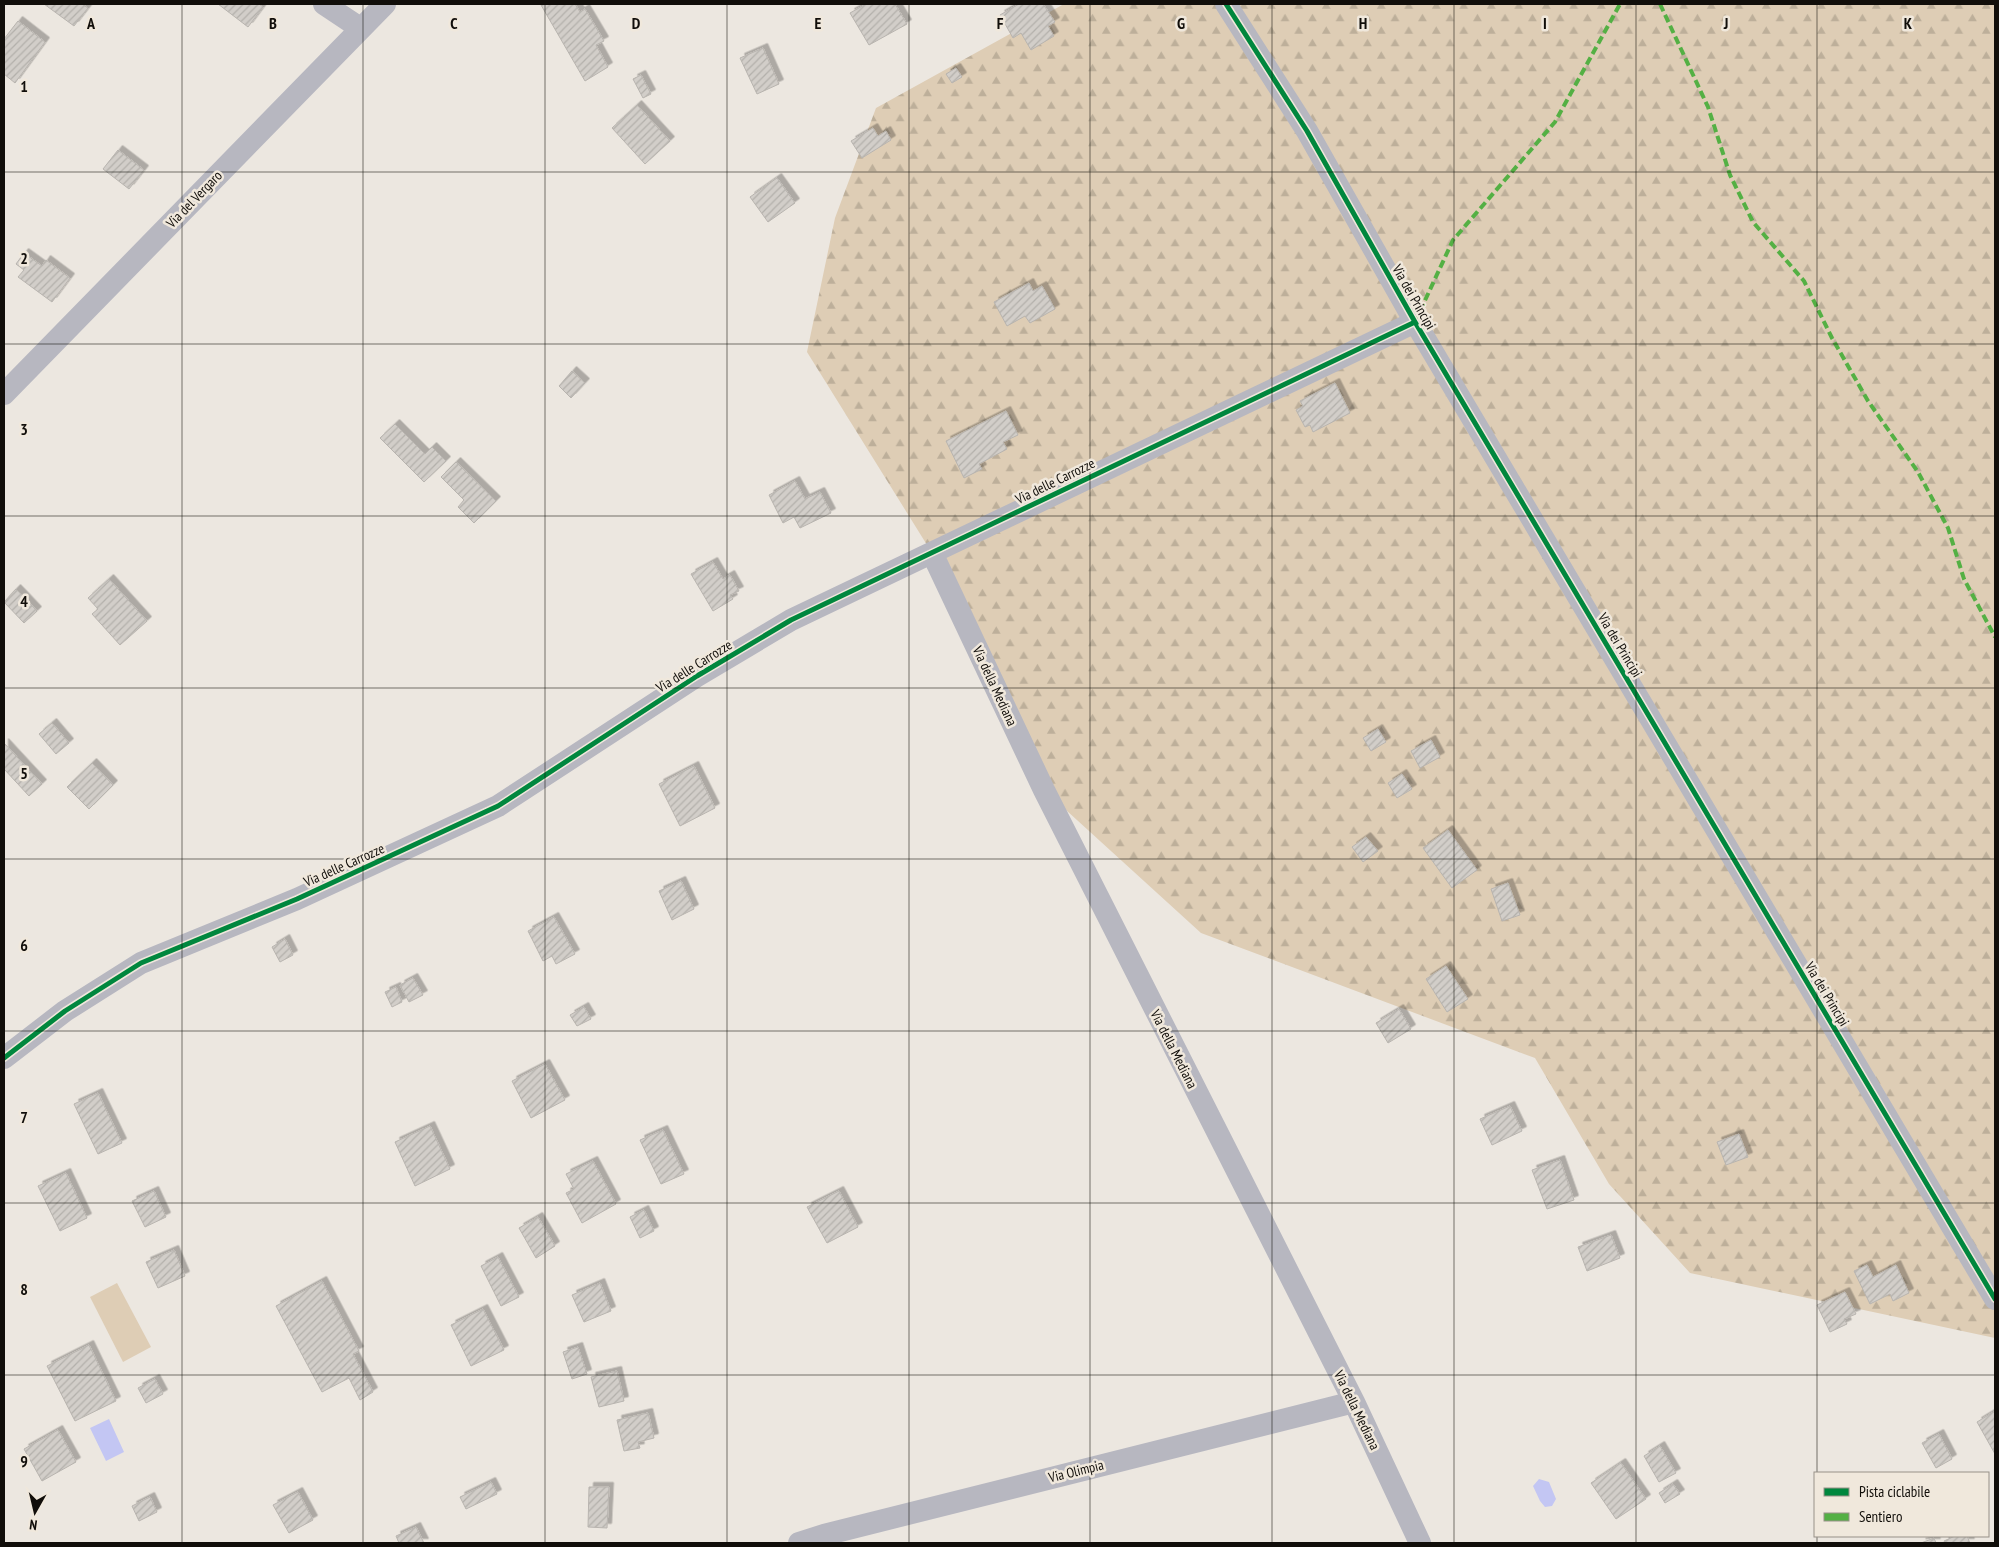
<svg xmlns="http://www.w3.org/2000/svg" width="1999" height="1547" font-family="'PT Sans Narrow',sans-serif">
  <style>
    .forest { fill: url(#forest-firs) }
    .pitch { fill: #decdb5 }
    .water { fill: #c3c6f3 }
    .building { fill: url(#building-hatch); stroke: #b8b4af; filter: url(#shadow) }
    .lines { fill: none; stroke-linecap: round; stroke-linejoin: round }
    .street { stroke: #b7b7c0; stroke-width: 22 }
    .quiet { stroke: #54b044; stroke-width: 4; stroke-dasharray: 8 4; stroke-linecap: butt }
    .cycleway-casing { stroke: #f0e8dc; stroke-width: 8 }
    .cycleway { stroke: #00873e; stroke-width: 5 }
    .grid { fill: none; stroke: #110e0a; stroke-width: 1; stroke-opacity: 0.55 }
    .labels { text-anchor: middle; stroke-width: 5; stroke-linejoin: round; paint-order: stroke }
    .street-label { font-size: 14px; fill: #110e0a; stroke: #f0e8dc }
    .grid-label { font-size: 16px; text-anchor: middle; font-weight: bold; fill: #110e0a; stroke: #f0e8dc; stroke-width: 5; stroke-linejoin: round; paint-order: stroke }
  </style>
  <defs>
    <pattern id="forest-firs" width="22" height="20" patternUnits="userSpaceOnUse" patternTransform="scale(1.25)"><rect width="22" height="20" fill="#decdb5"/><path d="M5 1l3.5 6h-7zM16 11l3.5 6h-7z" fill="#bdaf9a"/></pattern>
    <pattern id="building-hatch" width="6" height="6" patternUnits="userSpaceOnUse" patternTransform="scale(1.25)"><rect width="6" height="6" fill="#d2cec9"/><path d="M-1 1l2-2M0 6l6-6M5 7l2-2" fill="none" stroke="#b3b0ab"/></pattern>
    <filter id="shadow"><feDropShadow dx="4.5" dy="-4.5" stdDeviation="0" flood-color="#0004"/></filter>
  </defs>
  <rect width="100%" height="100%" fill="#ece7e0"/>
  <path class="forest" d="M1064,4H1995V1338L1690,1273L1609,1184L1535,1058L1201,933L1044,790L932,553L807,352L835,218L876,108Z"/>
  <path class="pitch" d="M117,1283L151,1347L123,1362L90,1297Z"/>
  <path class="water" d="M109,1419L124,1452L106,1461L90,1428Z
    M1539,1479L1549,1482L1556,1499L1552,1506L1545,1507L1540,1501L1533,1486Z"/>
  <path class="building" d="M44,4H82L88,8L74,26Z
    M218,4H259L263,7L248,27Z
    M543,4H575L580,12L585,9L604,41L596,45L608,67L585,81L541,5Z
    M866,4H895L907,24L869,45L850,13Z
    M1019,4H1043L1055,22L1048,26L1054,36L1031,50L1021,33L1013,38L1000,15Z
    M18,21L45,42L15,83L4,74V39Z
    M763,48L779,84L757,94L740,58Z
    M956,68L962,77L952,83L946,74Z
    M641,75L651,94L643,98L633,79Z
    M637,105L670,141L645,164L612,128Z
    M873,128L878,136L886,131L891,140L862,158L851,141Z
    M118,150L144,170L129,189L103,169Z
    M777,178L795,203L768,222L750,197Z
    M24,253L42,266L46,260L70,278L52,302L18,277L24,270L16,264Z
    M1029,283L1033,291L1042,286L1055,309L1030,323L1025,316L1007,326L994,302Z
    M572,371L585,383L571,398L559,386Z
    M1335,383L1350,413L1313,432L1310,425L1305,427L1296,410L1303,406L1300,401Z
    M1006,411L1018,435L1003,442L1007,449L979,464L982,469L964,478L946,441Z
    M395,424L425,454L432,447L446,461L424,482L380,438Z
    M456,462L496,501L474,523L458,507L464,500L441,477Z
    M795,481L805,499L820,492L831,513L800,528L794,517L783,523L769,495Z
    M713,562L723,579L730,575L739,591L730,595L733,599L713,611L691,574Z
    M109,579L147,621L120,645L92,614L98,609L88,598Z
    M16,589L37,611L24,623L4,602Z
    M52,723L69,743L56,754L39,734Z
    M1378,729L1386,742L1371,751L1363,738Z
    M1431,740L1440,757L1420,768L1411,751Z
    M4,743L42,784L29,796L4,769Z
    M92,763L113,785L89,809L67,787Z
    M694,766L715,808L680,826L659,784Z
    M1402,774L1412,789L1397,798L1388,783Z
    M1448,830L1477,870L1452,888L1423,848Z
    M1366,837L1378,851L1363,862L1352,847Z
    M681,881L694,909L672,920L659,891Z
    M1508,883L1520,915L1502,921L1491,889Z
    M554,917L575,954L556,964L552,956L543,961L528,931Z
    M285,939L293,955L280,962L272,947Z
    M1446,966L1468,999L1447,1012L1426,979Z
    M413,978L423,995L409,1002L400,985Z
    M396,987L402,1002L392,1007L385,992Z
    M584,1007L591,1019L577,1026L570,1015Z
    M1399,1009L1411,1029L1388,1043L1376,1023Z
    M545,1064L565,1100L531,1118L512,1081Z
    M98,1093L122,1143L98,1154L74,1104Z
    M1510,1106L1522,1131L1492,1145L1480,1119Z
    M430,1126L450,1169L415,1186L395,1142Z
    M663,1130L684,1174L661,1184L640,1140Z
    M1739,1134L1748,1157L1726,1165L1717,1142Z
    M1560,1160L1574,1200L1547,1209L1532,1170Z
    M593,1161L616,1204L582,1223L566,1193L574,1189L566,1174Z
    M66,1173L87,1218L60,1231L38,1186Z
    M154,1191L166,1217L145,1227L132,1201Z
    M839,1191L858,1227L827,1243L807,1207Z
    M644,1210L654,1231L640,1238L630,1217Z
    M538,1217L555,1246L536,1258L519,1228Z
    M1611,1235L1620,1258L1587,1271L1578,1247Z
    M174,1250L185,1276L158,1288L146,1262Z
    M498,1257L519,1297L501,1306L481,1266Z
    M1867,1265L1873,1277L1896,1265L1909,1293L1893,1301L1890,1294L1870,1304L1854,1271Z
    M322,1281L359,1351L353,1354L373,1392L360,1400L349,1378L322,1392L276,1306Z
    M600,1283L611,1311L584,1322L572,1295Z
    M1845,1292L1856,1314L1844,1319L1847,1324L1830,1332L1817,1305Z
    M483,1309L504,1350L471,1366L451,1325Z
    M89,1345L116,1401L75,1421L47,1366Z
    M578,1347L587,1374L572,1379L563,1352Z
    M617,1371L624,1401L599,1407L591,1377Z
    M155,1379L163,1394L146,1403L138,1388Z
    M1995,1411V1454L1977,1422Z
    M648,1413L654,1438L638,1442L640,1448L624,1451L617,1420Z
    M58,1430L76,1462L42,1481L24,1449Z
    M1939,1434L1952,1459L1936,1468L1922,1443Z
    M1660,1446L1676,1473L1659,1482L1644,1456Z
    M1621,1463L1646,1499L1616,1519L1591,1483Z
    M491,1482L497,1494L466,1509L460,1497Z
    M1673,1484L1680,1494L1665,1503L1659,1493Z
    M589,1487H609L607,1528L588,1527Z
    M298,1492L313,1520L289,1533L273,1505Z
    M150,1497L157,1512L139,1521L132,1506Z
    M416,1527L424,1543H399L396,1536Z
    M1955,1536H1967L1970,1543H1945L1944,1541Z
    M1934,1538L1936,1543H1921Z"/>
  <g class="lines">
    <path class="street" d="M324,4L360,28
      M1226,4L1307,131L1415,322L1995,1299
      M4,394L385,4
      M932,553L1044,790L1354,1402L1420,1543
      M4,1058L65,1011L141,963L297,899L498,806L697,676L791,620L1415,322
      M799,1543L824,1535L1354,1402"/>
    <path class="quiet" d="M1660,4L1708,107L1730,175L1753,222L1804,281L1832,338L1868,401L1918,472L1948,528L1964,579L1995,637
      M1415,322L1453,240L1555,122L1620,4"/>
    <defs>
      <path id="cycleway" d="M1226,4L1307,131L1415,322L1995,1299
        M4,1058L65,1011L141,963L297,899L498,806L697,676L791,620L1415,322"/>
    </defs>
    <use href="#cycleway" class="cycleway-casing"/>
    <use href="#cycleway" class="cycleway"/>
  </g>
  <path class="grid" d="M182,4V1543M363,4V1543M545,4V1543M727,4V1543M909,4V1543M1090,4V1543M1272,4V1543M1454,4V1543M1636,4V1543M1817,4V1473M4,172H1995M4,344H1995M4,516H1995M4,688H1995M4,859H1995M4,1031H1995M4,1203H1995M4,1375H1995M1817,1536V1543"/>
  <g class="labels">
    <g class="street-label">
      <text transform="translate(194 199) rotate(-46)" y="5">Via del Vergaro</text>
      <text transform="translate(1414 297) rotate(60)" y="5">Via dei Principi</text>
      <text transform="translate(1055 481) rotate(-26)" y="5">Via delle Carrozze</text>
      <text transform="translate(1620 645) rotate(59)" y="5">Via dei Principi</text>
      <text transform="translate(694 666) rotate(-32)" y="5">Via delle Carrozze</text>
      <text transform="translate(995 686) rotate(65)" y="5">Via della Mediana</text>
      <text transform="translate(344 865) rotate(-24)" y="5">Via delle Carrozze</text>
      <text transform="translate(1827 994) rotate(59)" y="5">Via dei Principi</text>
      <text transform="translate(1174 1049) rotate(63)" y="5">Via della Mediana</text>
      <text transform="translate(1357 1410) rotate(64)" y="5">Via della Mediana</text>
      <text transform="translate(1076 1471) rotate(-14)" y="5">Via Olimpia</text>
    </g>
  </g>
  <g class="grid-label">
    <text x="91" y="29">A</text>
    <text x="273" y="29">B</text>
    <text x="454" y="29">C</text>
    <text x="636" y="29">D</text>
    <text x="818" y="29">E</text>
    <text x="1000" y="29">F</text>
    <text x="1181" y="29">G</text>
    <text x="1363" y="29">H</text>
    <text x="1545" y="29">I</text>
    <text x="1726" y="29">J</text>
    <text x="1908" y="29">K</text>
    <text x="24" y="92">1</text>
    <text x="24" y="264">2</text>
    <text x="24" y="435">3</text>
    <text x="24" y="607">4</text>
    <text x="24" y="779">5</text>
    <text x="24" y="951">6</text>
    <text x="24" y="1123">7</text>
    <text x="24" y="1295">8</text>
    <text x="24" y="1467">9</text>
  </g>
  <rect width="1999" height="1547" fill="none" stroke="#110e0a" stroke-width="10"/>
  <rect x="1814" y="1472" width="175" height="65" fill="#f0e8dc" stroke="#979188"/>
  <rect x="1824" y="1488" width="25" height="8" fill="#00873e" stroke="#979188"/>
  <text x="1859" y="1497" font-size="15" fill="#110e0a">Pista ciclabile</text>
  <rect x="1824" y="1513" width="25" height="8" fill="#54b044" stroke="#979188"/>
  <text x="1859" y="1522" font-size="15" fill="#110e0a">Sentiero</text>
  <g transform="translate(35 1512) rotate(188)" stroke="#f0e8dc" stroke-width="4" paint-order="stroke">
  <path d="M0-4L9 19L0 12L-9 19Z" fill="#110e0a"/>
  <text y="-8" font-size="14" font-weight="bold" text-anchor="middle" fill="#110e0a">N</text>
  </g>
</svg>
